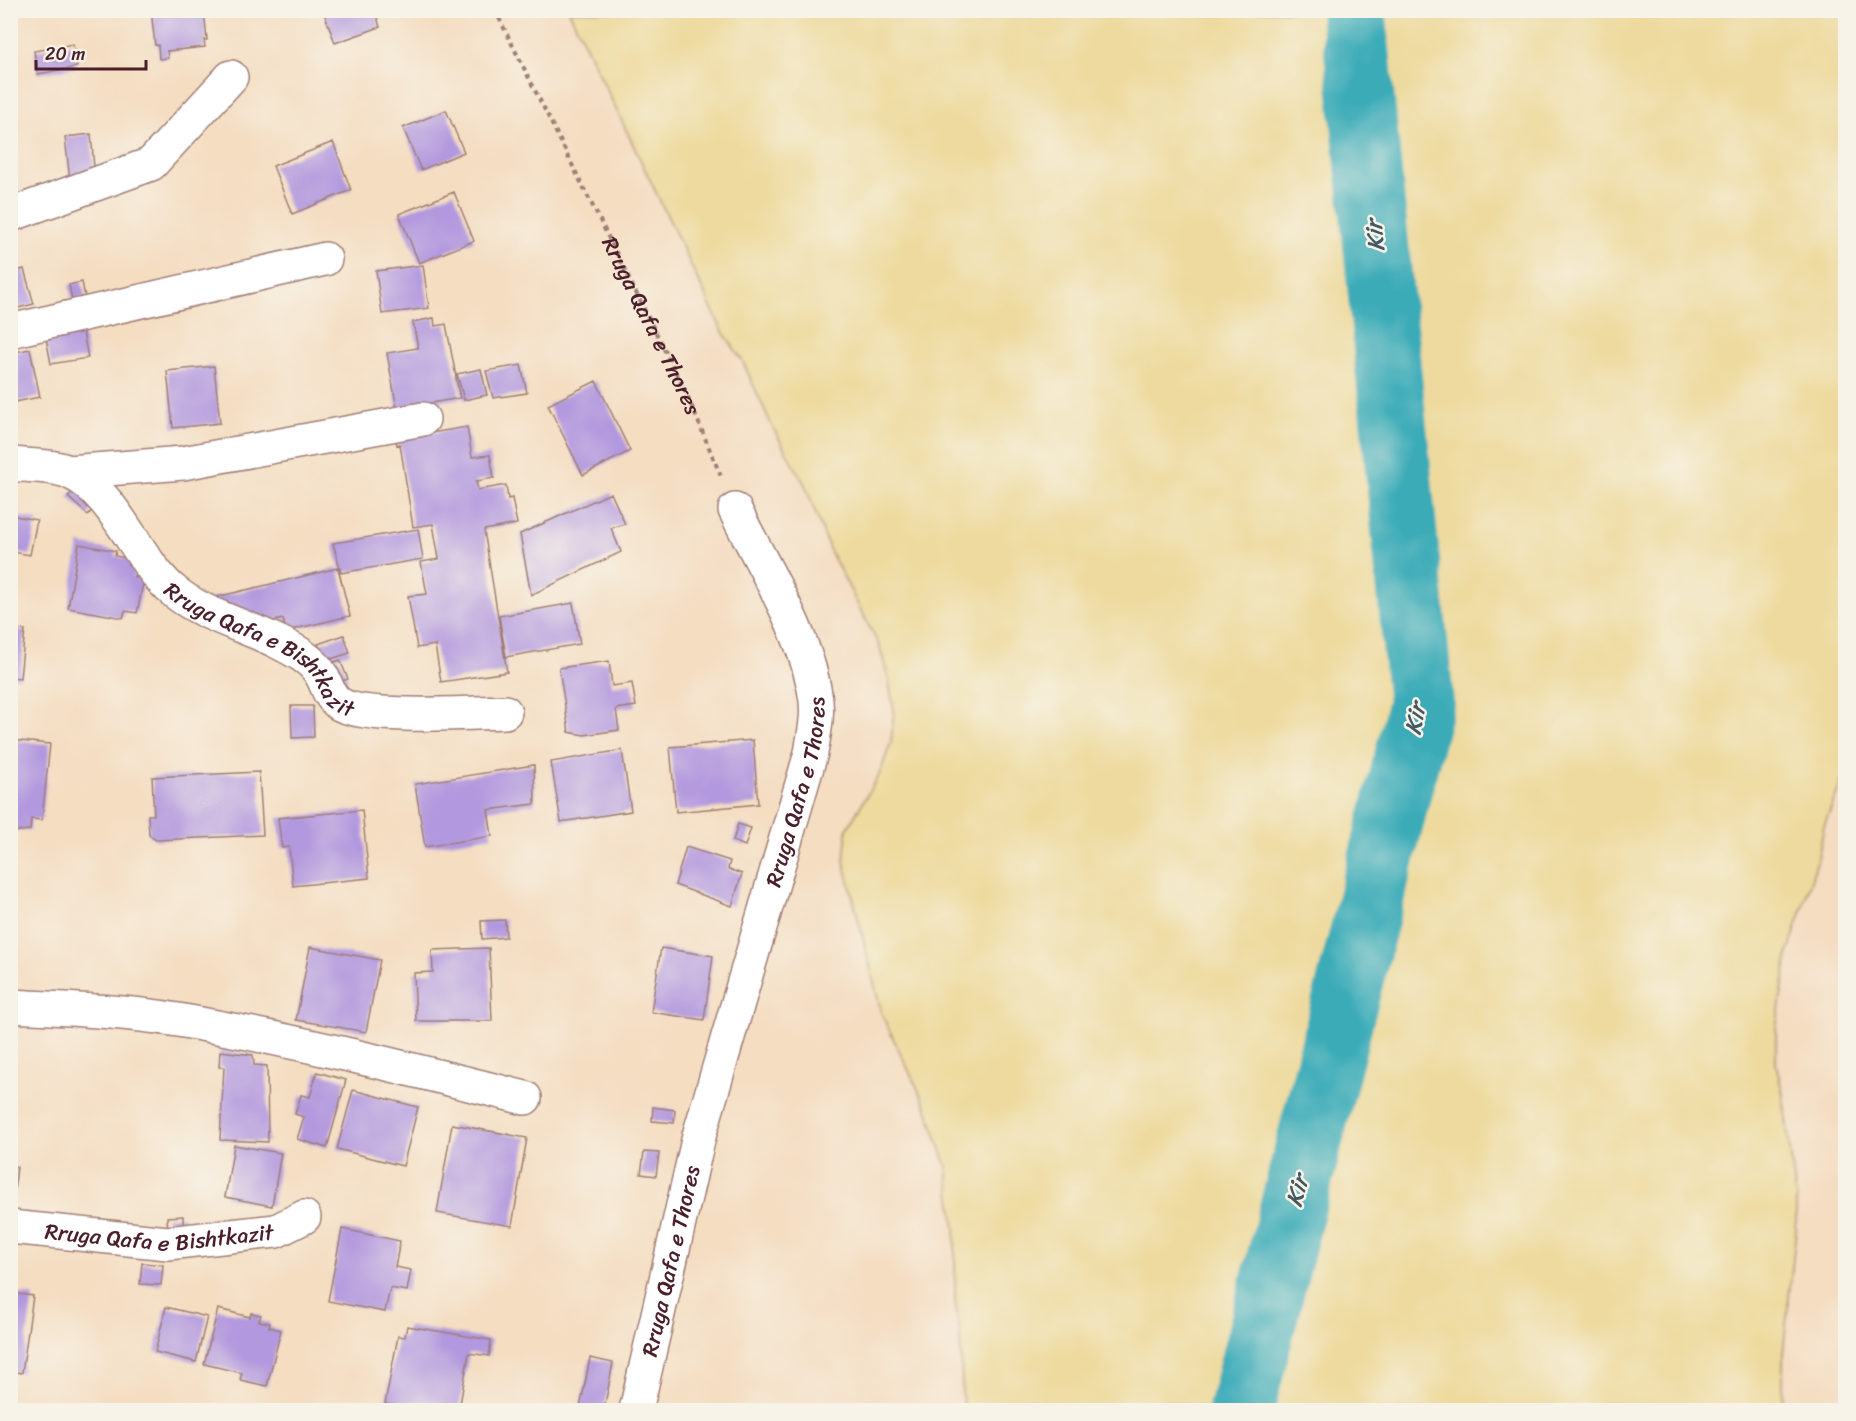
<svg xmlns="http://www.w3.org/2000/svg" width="1856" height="1421" font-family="Sriracha,sans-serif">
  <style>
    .sand { fill: #eeda9e; stroke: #9c7c64; stroke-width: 1.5 }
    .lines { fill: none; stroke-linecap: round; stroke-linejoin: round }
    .river { stroke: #3babb8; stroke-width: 66 }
    .building { fill: #b298de }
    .minor-casing { stroke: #9f7e76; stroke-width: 36 }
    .path { stroke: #9f7e76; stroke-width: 4; stroke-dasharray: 4.5 4.5; stroke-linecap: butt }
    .minor { stroke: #fff; stroke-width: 33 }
    .labels { text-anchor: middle; stroke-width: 5; stroke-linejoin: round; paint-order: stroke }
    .street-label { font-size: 22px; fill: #4a1f2b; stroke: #f7f3e8 }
    .water-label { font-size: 24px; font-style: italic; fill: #445763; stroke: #f7f3e8 }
  </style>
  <rect width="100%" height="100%" fill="#f7f3e8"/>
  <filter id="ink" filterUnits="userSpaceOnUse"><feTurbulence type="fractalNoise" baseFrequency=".0167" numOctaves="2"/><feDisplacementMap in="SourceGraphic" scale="12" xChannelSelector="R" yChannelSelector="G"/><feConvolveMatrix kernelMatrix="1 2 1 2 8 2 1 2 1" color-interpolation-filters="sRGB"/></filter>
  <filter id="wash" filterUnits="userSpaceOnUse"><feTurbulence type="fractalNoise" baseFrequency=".008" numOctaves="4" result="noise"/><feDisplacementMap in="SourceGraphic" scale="24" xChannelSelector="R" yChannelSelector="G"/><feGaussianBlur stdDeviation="1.35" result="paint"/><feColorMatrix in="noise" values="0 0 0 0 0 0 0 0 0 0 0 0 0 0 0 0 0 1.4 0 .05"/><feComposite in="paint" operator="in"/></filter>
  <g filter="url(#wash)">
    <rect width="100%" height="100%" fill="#f4ddc1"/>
    <path class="sand" d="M569,11H1845L1846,770L1824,826L1818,858L1788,954L1776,1029V1064L1783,1095L1796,1197V1229L1783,1355V1410H963L960,1333L955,1300V1229L947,1167L926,1106L882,1015L844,861L847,829L880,773L891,742L894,711L888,676L879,645L830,551L805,485L772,426L742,360L723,332Z"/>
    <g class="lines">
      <path class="river" d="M1241,1410L1421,703L1353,10"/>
    </g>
    <g id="blocks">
      <path class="building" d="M151,10H204L207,40H204L205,47L167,51L168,58L159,59L158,45H155Z
        M323,10H375L380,27L335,43Z
        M73,44L77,67L38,74L34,51Z
        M446,110L464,152L421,170L403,128Z
        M91,134L95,178L70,181L65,137Z
        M333,142L351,190L292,214L273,166Z
        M454,192L474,241L419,263L399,214Z
        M423,265L429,308L382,314L376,271Z
        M24,269L34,304L10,310V273Z
        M82,282L85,297L72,300L69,285Z
        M434,318L435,326L446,324L460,398L397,409L387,353L418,348L413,322Z
        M83,332L88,358L51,364L46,338Z
        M30,349L40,397L10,403V353Z
        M521,365L527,393L493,398L486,371Z
        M214,366L220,423L173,428L167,371Z
        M481,369L487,395L464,400L457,374Z
        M596,381L630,451L583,475L548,405Z
        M429,425L431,433L467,427L472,457L490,455L494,478L476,481L478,490L506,485L508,499L512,498L517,524L484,530L507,672L441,682L435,645L417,648L408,596L427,594L421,562L439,559L433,524L413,527L400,444L397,445L394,431Z
        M75,489L95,507L88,515L68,497Z
        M611,493L625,524L611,528L621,552L531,595L520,534Z
        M10,515L37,520L30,555L13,552L10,558Z
        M418,529L423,559L341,573L333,543Z
        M79,544L116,551L115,556L137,560L134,577L144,579L137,613L125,611L123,618L68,608Z
        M338,568L350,616L286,631L283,619L257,625L208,599Z
        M573,603L580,644L506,657L499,616Z
        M10,629L25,630L20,678L10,677Z
        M344,635L350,653L324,661L318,644Z
        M340,660L348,679L339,682L332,663Z
        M609,661L612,686L632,683L636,706L616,709L619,730L584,735L569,732L559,668Z
        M291,706H313L314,737L292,738Z
        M10,740L50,744L42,820L31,819L30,830L10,832Z
        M753,740L758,804L676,812L670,747Z
        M622,750L631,811L561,822L551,762Z
        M534,765L535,804L488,810L492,836L425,847L415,784Z
        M259,772L263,835L156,840L149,835L148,815H154L152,777Z
        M362,810L369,878L293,886L289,847L282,848L278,818Z
        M738,824L751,828L745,846L733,841Z
        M686,847L730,861L728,869L742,874L732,906L675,885Z
        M10,889H13L12,904H10Z
        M505,920L506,937L482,939L481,921Z
        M310,947L380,960L366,1032L296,1020Z
        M489,948L492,1021H416L414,973L433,972L432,950Z
        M661,948L713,956L704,1020L651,1012Z
        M220,1051L253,1055L254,1065L267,1066L268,1142L220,1140L224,1067H219Z
        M317,1072L346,1080L327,1148L297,1139L304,1117L295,1114L301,1095L310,1097Z
        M353,1090L418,1107L403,1166L337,1149Z
        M653,1107L675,1110L674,1123L652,1121Z
        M452,1124L527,1138L512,1226L437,1213Z
        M234,1145L281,1153L272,1206L225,1197Z
        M644,1152L659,1153L656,1176L641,1174Z
        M10,1165L17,1167L14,1192L10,1191Z
        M183,1216V1232L168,1233L167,1217Z
        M342,1229L400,1241L395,1267L411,1270L407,1291L390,1288L385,1312L328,1301Z
        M142,1263L163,1265L161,1285L140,1284Z
        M10,1293L33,1296L22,1373L10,1371Z
        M166,1307L207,1317L196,1362L155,1352Z
        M218,1309L250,1317L251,1313L261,1315L259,1321L270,1323L269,1327L281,1330L267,1386L240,1380L242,1373L204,1364Z
        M407,1326L491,1340L489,1356L469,1353L459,1410H422L385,1404L398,1336L405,1337Z
        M590,1358L613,1363L604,1410L580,1408Z
        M319,1406L334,1409V1410H318Z"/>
    </g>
  </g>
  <g filter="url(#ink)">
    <use href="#blocks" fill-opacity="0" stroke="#9f7e76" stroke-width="1.5"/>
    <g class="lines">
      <defs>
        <g id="minor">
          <path d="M10,215L151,164L231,77"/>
          <path d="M10,331L325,259"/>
          <path id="s2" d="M10,464C28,466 53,465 69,472C113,490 135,556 170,588C199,614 241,624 276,641C292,649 313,659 322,676C328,687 328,695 338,703C362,720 471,713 505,712"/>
          <path d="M69,472L183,463L423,419"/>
          <path d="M10,1006C66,1009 123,1011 178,1020C295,1040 410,1069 525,1098"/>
          <path id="s3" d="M10,1227L168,1243L276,1231L304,1217"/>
          <path id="s4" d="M636,1410L699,1136L811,753C814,734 819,714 815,694C805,632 763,567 735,510"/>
        </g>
      </defs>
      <use href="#minor" class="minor-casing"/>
      <path class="path" id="s1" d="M495,10L688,397L722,479"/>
      <use href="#minor" class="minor"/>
    </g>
  </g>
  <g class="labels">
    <g class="street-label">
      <text dy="8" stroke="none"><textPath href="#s1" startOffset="352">Rruga Qafa e Thores</textPath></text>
      <text dy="8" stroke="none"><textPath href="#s2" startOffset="327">Rruga Qafa e Bishtkazit</textPath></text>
      <text dy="8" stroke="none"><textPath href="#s4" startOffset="639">Rruga Qafa e Thores</textPath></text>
      <text dy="8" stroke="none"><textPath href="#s3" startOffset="150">Rruga Qafa e Bishtkazit</textPath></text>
      <text dy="8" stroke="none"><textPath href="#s4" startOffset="153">Rruga Qafa e Thores</textPath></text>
    </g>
    <g class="water-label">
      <text transform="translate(1375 236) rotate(-96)" y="8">Kir</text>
      <text transform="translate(1415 719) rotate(-80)" y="8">Kir</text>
      <text transform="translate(1297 1191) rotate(-76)" y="8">Kir</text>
    </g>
  </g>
  <rect width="1856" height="1421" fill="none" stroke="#f7f3e8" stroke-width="36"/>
  <path d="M36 60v9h110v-9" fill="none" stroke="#4a1f2b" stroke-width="3"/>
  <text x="45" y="60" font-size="18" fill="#4a1f2b" stroke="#f7f3e8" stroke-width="4.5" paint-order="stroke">20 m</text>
</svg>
